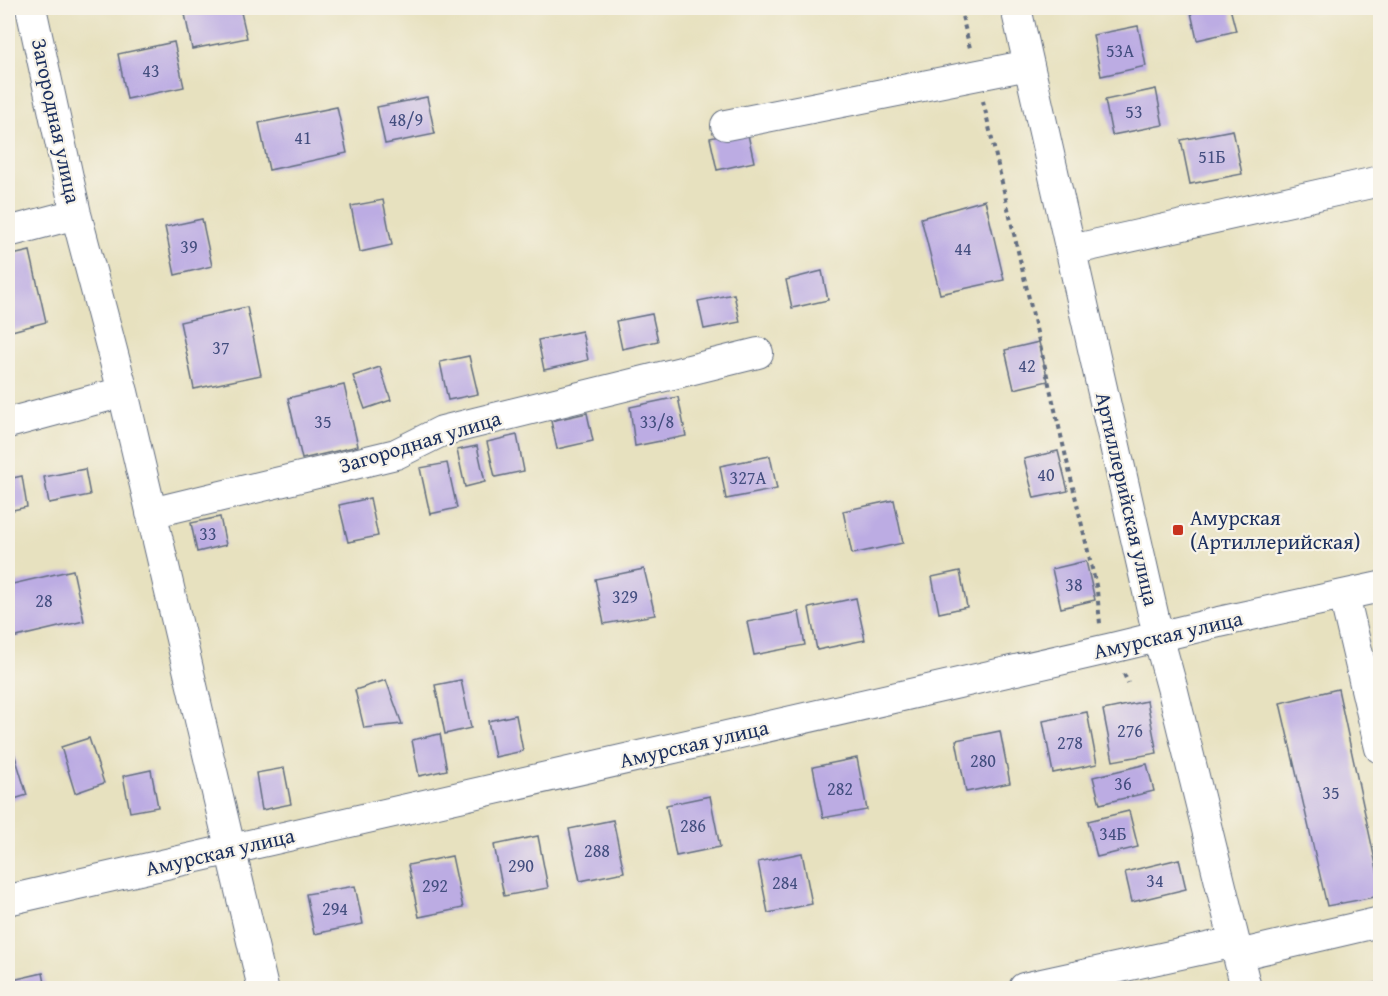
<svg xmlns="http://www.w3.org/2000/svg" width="1388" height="996" font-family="'Gentium Book Plus',serif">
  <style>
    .building { fill: #bcace3 }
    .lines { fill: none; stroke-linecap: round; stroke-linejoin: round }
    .minor-casing { stroke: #626d80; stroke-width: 32 }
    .path { stroke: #626d80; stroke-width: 4; stroke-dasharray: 4.5 4.5; stroke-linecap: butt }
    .minor { stroke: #fff; stroke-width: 30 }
    .poi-dot { fill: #c8321e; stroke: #f7f3e8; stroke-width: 2 }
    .labels { text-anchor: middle; stroke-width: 4.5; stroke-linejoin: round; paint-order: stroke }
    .number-label { font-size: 18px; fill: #434e7f }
    .street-label { font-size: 21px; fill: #1b2f5e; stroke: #f7f3e8 }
    .poi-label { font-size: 21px; fill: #1b2f5e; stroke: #f7f3e8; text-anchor: start }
  </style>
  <rect width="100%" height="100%" fill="#f7f3e8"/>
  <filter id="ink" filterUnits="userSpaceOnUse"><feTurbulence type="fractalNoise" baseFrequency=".0167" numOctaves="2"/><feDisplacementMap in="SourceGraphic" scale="12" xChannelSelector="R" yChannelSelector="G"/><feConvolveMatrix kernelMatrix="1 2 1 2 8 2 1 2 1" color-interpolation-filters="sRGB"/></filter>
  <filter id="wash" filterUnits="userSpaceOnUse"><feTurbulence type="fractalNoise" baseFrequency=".008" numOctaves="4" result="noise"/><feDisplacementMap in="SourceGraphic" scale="24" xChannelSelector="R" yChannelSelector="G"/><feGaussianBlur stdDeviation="1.35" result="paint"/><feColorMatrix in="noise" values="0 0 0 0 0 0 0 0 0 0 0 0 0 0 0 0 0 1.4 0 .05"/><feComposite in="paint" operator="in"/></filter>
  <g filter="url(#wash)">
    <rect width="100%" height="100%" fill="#e7e1bf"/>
    <g id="blocks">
      <path class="building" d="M214,8H240L247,38L192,49L185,14Z
        M1190,8H1230L1236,31L1197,40Z
        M1138,26L1146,66L1101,76L1093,35Z
        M174,42L184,87L127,99L118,54Z
        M1156,89L1163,125L1112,135L1105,100Z
        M427,97L435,134L385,144L377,107Z
        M337,107L347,153L269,170L259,123Z
        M747,130L754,162L717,170L710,138Z
        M1233,130L1242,174L1190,184L1181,140Z
        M383,200L392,245L360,252L351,206Z
        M985,200L1004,280L940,294L921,218Z
        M202,219L212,266L175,275L165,227Z
        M30,251L46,322L8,332V256Z
        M822,271L828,300L792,308L786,280Z
        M734,294L740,322L704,329L698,301Z
        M247,307L261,375L194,389L180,322Z
        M652,314L658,341L622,349L616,321Z
        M582,331L588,360L544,370L538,340Z
        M1039,342L1048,381L1014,389L1005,350Z
        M469,356L478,394L448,400L440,362Z
        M380,367L391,400L365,409L353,376Z
        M344,385L358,446L302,459L288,398Z
        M678,397L686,436L635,446L630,407Z
        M587,413L593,441L557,449L551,421Z
        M517,435L524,471L495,477L487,442Z
        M477,446L485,482L465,487L457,450Z
        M1058,451L1068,491L1034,498L1024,459Z
        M770,456L777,489L726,499L720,466Z
        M447,463L457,508L430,514L420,468Z
        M85,469L90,495L49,503L44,477Z
        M22,476L27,507L8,511V479Z
        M370,498L378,536L348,542L339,505Z
        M894,500L903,543L852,554L843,511Z
        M220,517L226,545L197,552L191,523Z
        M1086,561L1095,600L1061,608L1052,569Z
        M644,569L655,615L604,624L595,579Z
        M73,570L84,621L12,638L8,617V585Z
        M960,571L967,607L939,613L932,577Z
        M856,598L865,640L817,650L809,608Z
        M799,612L805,645L754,655L747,622Z
        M386,680L402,724L364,728L355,690Z
        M461,680L471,728L445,734L435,685Z
        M1338,689L1380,883V896L1327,906L1280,703Z
        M1147,701L1157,753L1113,761L1103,710Z
        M1087,712L1097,764L1053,773L1043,721Z
        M516,715L523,751L495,757L488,721Z
        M1000,731L1010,783L966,792L956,740Z
        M440,734L447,770L419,776L412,740Z
        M89,738L104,783L75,793L61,747Z
        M14,753L27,795L8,801V755Z
        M857,758L867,810L823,818L813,767Z
        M1147,764L1154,791L1100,804L1093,777Z
        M284,768L291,804L262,810L256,773Z
        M151,770L158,807L130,812L123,776Z
        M710,796L720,847L676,856L666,805Z
        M1129,811L1138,847L1097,857L1088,821Z
        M613,820L624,872L580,881L569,829Z
        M538,836L548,888L504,896L494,845Z
        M802,853L812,904L768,913L758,862Z
        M452,856L463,908L419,917L408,865Z
        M1179,859L1186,889L1132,902L1125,872Z
        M355,886L363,924L314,934L306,894Z
        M43,973L46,988H8V981Z
        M1380,982V988H1355Z"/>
    </g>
  </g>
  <g filter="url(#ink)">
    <use href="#blocks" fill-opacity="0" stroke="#626d80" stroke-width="1.5"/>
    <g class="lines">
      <defs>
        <path id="minor" d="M31,8L76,214L123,392L263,988
          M1016,8L1158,636L1172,687L1246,988
          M726,125L1029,65
          M8,232L76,214
          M1071,250L1380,181
          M8,423L123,392
          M151,513L396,454L442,431L758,353
          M1344,595L1380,748
          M8,900L1112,648L1219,622L1380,587
          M1238,955L1380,922
          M1024,988L1235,942"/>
      </defs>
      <use href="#minor" class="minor-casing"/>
      <path class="path" d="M960,8L970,48
        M983,101L1097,590L1100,624
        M1124,674L1128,683"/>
      <use href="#minor" class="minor"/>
    </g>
  </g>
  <rect class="poi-dot" x="1172" y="524" width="12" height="12" rx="3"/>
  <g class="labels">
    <g class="number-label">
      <text x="1120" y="57">53А</text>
      <text x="151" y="77">43</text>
      <text x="1134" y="118">53</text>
      <text x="406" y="126">48/9</text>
      <text x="303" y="144">41</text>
      <text x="1212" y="163">51Б</text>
      <text x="189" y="253">39</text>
      <text x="963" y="255">44</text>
      <text x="221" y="354">37</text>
      <text x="1027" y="372">42</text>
      <text x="323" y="428">35</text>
      <text x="657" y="428">33/8</text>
      <text x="1046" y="481">40</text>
      <text x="748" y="484">327А</text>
      <text x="208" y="540">33</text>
      <text x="1074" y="591">38</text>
      <text x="625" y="603">329</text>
      <text x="44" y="607">28</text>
      <text x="1130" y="737">276</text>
      <text x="1070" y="749">278</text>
      <text x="983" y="767">280</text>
      <text x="1123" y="790">36</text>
      <text x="840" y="795">282</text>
      <text x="1331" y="799">35</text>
      <text x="693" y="832">286</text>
      <text x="1113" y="840">34Б</text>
      <text x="597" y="857">288</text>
      <text x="521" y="872">290</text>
      <text x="1155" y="887">34</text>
      <text x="785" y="889">284</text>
      <text x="435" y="892">292</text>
      <text x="335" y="915">294</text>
    </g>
    <g class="street-label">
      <text transform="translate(56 121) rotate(78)" y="7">Загородная улица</text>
      <text transform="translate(420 442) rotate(-17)" y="7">Загородная улица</text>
      <text transform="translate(1127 499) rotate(77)" y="7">Артиллерийская улица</text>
      <text transform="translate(1168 635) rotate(-13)" y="7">Амурская улица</text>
      <text transform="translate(694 744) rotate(-13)" y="7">Амурская улица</text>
      <text transform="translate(220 852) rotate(-13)" y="7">Амурская улица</text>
    </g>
    <g class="poi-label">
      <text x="1190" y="525">Амурская<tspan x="1190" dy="24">(Артиллерийская)</tspan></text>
    </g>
  </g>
  <rect width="1388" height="996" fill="none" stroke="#f7f3e8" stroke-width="30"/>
</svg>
